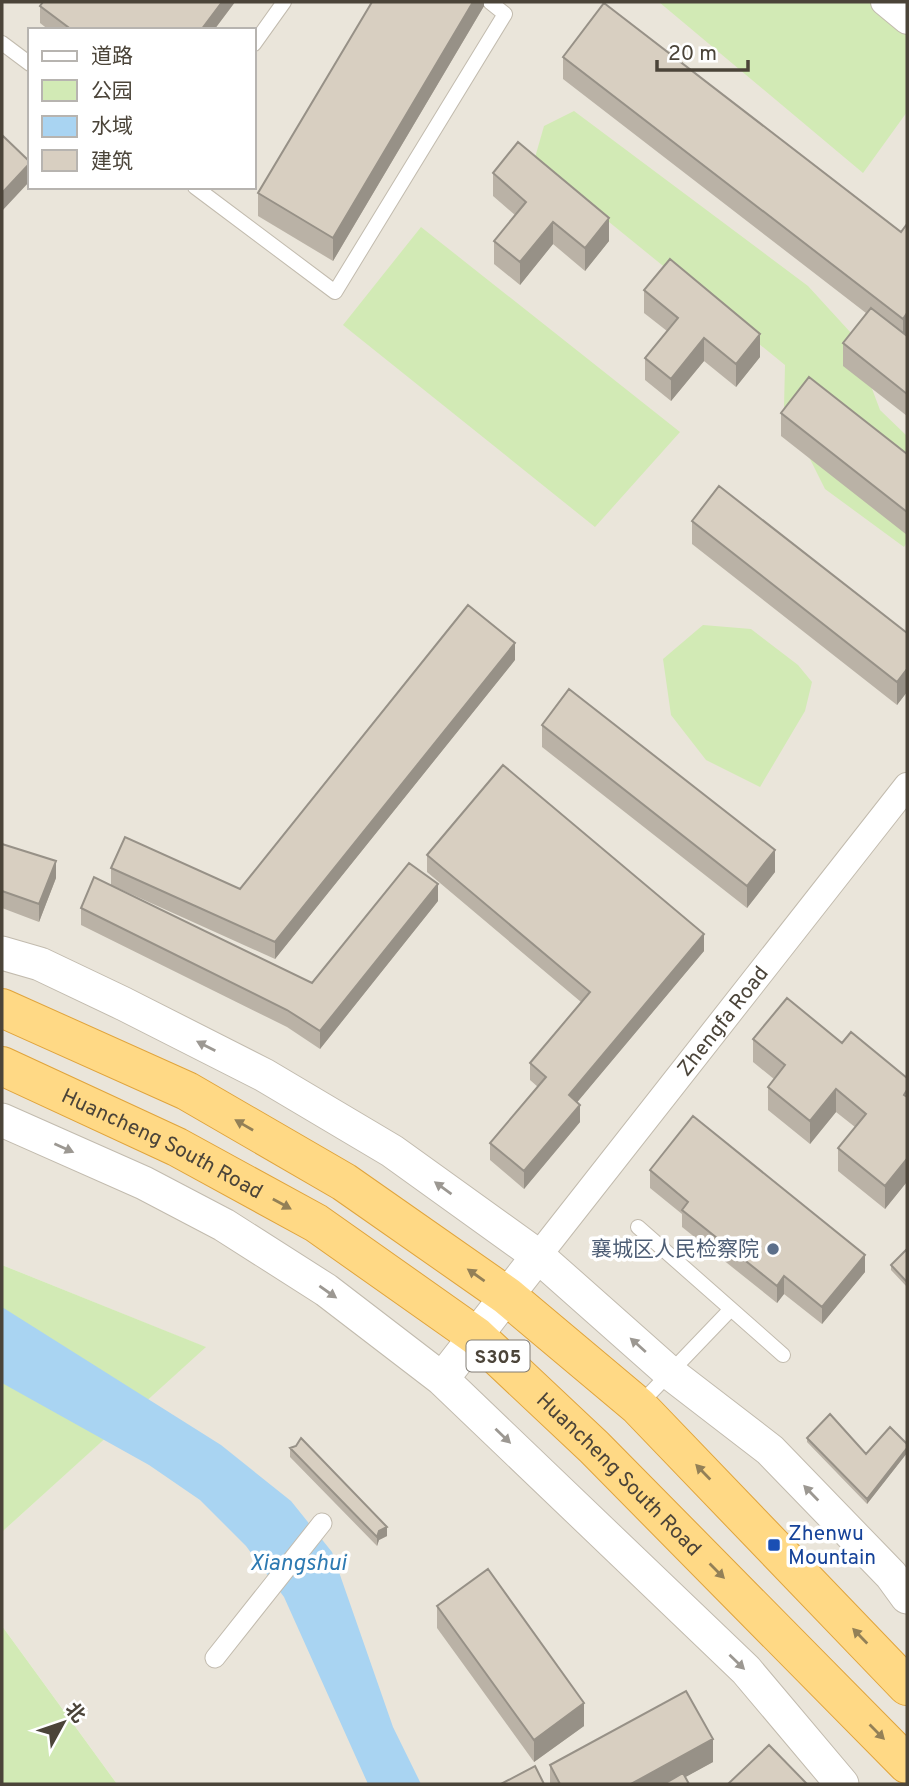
<svg xmlns="http://www.w3.org/2000/svg" width="909" height="1786" font-family="Overpass,'Noto Sans SC',sans-serif">
  <style>
    .residential { fill: #eae5da; fill-rule: evenodd }
    .green { fill: #d2eab5 }
    .water { fill: #a9d4f2 }
    .lines { fill: none; stroke-linecap: round; stroke-linejoin: round }
    .service-casing { stroke: #c2bbae; stroke-width: 16 }
    .pedestrian-casing { stroke: #c2bbae; stroke-width: 21 }
    .minor-casing { stroke: #c2bbae; stroke-width: 28 }
    .tertiary-casing { stroke: #c2bbae; stroke-width: 35 }
    .trunk-casing { stroke: #e0a43c; stroke-width: 40 }
    .service { stroke: #fff; stroke-width: 14 }
    .pedestrian { stroke: #fff; stroke-width: 19 }
    .minor { stroke: #fff; stroke-width: 26 }
    .tertiary { stroke: #fff; stroke-width: 33 }
    .trunk { stroke: #ffd985; stroke-width: 38 }
    .wall { fill: #bab2a6 }
    .shaded-wall { fill: #979187 }
    .building { fill: #d8cfc1; stroke: #979187; stroke-width: 2 }
    .oneway { fill: #9c9892 }
    .oneway2 { fill: #938057 }
    .service-dot { fill: #5c6f8a; stroke: #fff; stroke-width: 2.5 }
    .transit-dot { fill: #1a4fb4; stroke: #fff; stroke-width: 2.5 }
    .labels { text-anchor: middle; stroke-width: 7; stroke-linejoin: round; paint-order: stroke }
    .shield { fill: #fff; stroke: #817c74; stroke-width: 2 }
    .shield-label { font-size: 19px; font-weight: bold; fill: #4b4439 }
    .street-label { font-size: 21px; fill: #4b4439; stroke: #fff }
    .service-label { font-size: 21px; fill: #4e5e75; stroke: #fff; text-anchor: end }
    .transit-label { font-size: 21px; fill: #164399; stroke: #fff; text-anchor: start }
    .water-label { font-size: 23px; font-style: italic; fill: #2e7ab2; stroke: #fff }
  </style>
  <rect width="100%" height="100%" fill="#f6f3ec"/>
  <path class="residential" d="M2,2H907V1784H117L2,1626V1532L205,1347L2,1265ZM30,30H254V187H30Z"/>
  <path class="green" d="M659,2H907V112L863,173Z
    M574,111L808,286L851,333L880,410L907,436V542L904,547L825,489L784,407L785,365L534,161L544,126Z
    M421,227L680,432L595,527L343,325Z
    M703,625L751,629L798,665L812,682L805,711L760,787L706,760L671,715L663,659Z
    M2,1265L206,1347L2,1532Z
    M2,1626L117,1784H2Z"/>
  <path class="water" d="M2,1307L221,1445L291,1501L332,1552L393,1727L421,1784H368L284,1597L246,1546L200,1500L149,1465L2,1383Z"/>
  <g class="lines">
    <defs>
      <path id="service" d="M2,43L30,64
        M254,44L284,2
        M195,187L335,292L505,14L490,2
        M638,1227L731,1309
        M639,1405L731,1309L783,1355"/>
      <path id="pedestrian" d="M215,1658L322,1523"/>
      <g id="minor">
        <path d="M884,2L907,21"/>
        <path id="s1" d="M538,1256L907,786"/>
      </g>
      <path id="tertiary" d="M2,953L40,964L124,1004L264,1075L392,1151L538,1256L670,1373L770,1450L891,1575L907,1597
        M2,1120L144,1183L224,1225L326,1290L442,1379L746,1670L842,1784
        M442,1379L538,1256"/>
      <g id="trunk">
        <path d="M2,1008L187,1091L344,1182L507,1296L638,1406L907,1686"/>
        <path id="s2" d="M2,1066L177,1147L316,1223L476,1336L594,1447L907,1764"/>
      </g>
    </defs>
    <use href="#service" class="service-casing"/>
    <use href="#pedestrian" class="pedestrian-casing"/>
    <use href="#minor" class="minor-casing"/>
    <use href="#tertiary" class="tertiary-casing"/>
    <use href="#trunk" class="trunk-casing"/>
    <use href="#service" class="service"/>
    <use href="#pedestrian" class="pedestrian"/>
    <use href="#minor" class="minor"/>
    <use href="#tertiary" class="tertiary"/>
    <use href="#trunk" class="trunk"/>
  </g>
  <path class="wall" d="M43,2H235L214,30H49L40,23V6Z
    M484,2V6L333,261L258,216V193Z
    M563,57L901,232L907,224V416L843,366V343L866,313L563,79Z
    M493,173L609,241L585,271L553,244L520,285L494,264V241L515,215L493,196Z
    M644,290L760,357L736,387L704,361L671,401L645,380V358L667,331L644,313Z
    M781,413L907,454V535L781,436Z
    M692,521L907,633V692L897,705L692,544Z
    M515,660L275,959L111,885V868L240,889Z
    M542,725L775,872L747,908L542,747Z
    M2,844L56,878L39,922L2,908Z
    M427,855L704,951L577,1102L580,1122L524,1189L490,1160V1143L538,1087L530,1080V1063L581,1002L427,872Z
    M438,901L320,1049L287,1027L81,925V908L312,983Z
    M753,1039L842,1043L907,1078V1184L906,1183L885,1209L838,1171V1148L855,1127L836,1112L810,1144L768,1110V1087L774,1079L753,1062Z
    M650,1170L865,1272L822,1324L784,1294L777,1303L682,1227V1214L650,1188Z
    M907,1249V1287L891,1270V1265Z
    M807,1438L866,1454L907,1444V1453L867,1504L807,1442Z
    M290,1448L387,1536L379,1540L377,1546L290,1457Z
    M437,1606L584,1726L534,1762L437,1628Z
    M713,1762L685,1777L689,1784H550V1765Z"/>
  <path class="shaded-wall" d="M222,2H235L214,30H201Z
    M473,2H484V6L333,261V238Z
    M30,163V181L2,211V193Z
    M609,218V241L585,271V248Z
    M553,222V244L520,285V262Z
    M907,313V336L903,341V319Z
    M760,334V357L736,387V364Z
    M704,338V361L671,401V379Z
    M515,643V660L275,959V942Z
    M907,669V692L897,705V682Z
    M775,850V872L747,908V886Z
    M56,861V878L39,922V904Z
    M438,884V901L320,1049V1031Z
    M704,934V951L569,1112V1095Z
    M836,1089V1112L810,1144V1121Z
    M580,1105V1122L524,1189V1171Z
    M906,1160V1183L885,1209V1186Z
    M865,1255V1272L822,1324V1307Z
    M784,1276V1294L777,1303V1286Z
    M907,1448V1453L867,1504V1499Z
    M387,1527V1536L379,1540L377,1546V1537L379,1531Z
    M584,1703V1726L534,1762V1740Z
    M713,1739V1762L673,1784H631Z"/>
  <path class="building" d="M43,2H222L201,30H72L40,6Z
    M372,2H473L333,238L258,193Z
    M604,3L901,232L907,224V313L903,319L563,57Z
    M2,135L30,162V163L2,193Z
    M518,142L609,218L585,248L553,222L520,262L494,241L526,202L493,173Z
    M670,259L760,334L736,364L704,338L671,379L645,358L678,318L644,290Z
    M871,308L907,336V394L843,343Z
    M809,377L907,454V512L781,413Z
    M719,486L907,633V669L897,682L692,521Z
    M468,605L515,643L275,942L111,868L125,837L240,889Z
    M569,689L775,850L747,886L542,725Z
    M503,765L704,934L569,1095L580,1105L524,1171L490,1143L546,1077L530,1063L590,992L427,855Z
    M2,844L56,861L39,904L2,891Z
    M409,863L438,884L320,1031L287,1010L81,908L94,877L312,983Z
    M787,998L842,1043L851,1032L907,1078V1090L904,1095L907,1097V1161L906,1160L885,1186L838,1148L866,1114L836,1089L810,1121L768,1087L785,1065L753,1039Z
    M693,1116L865,1255L822,1307L784,1276L777,1286L682,1210L688,1202L650,1170Z
    M907,1249V1282L891,1265Z
    M830,1414L866,1454L890,1427L907,1444V1448L867,1499L807,1438Z
    M301,1438L387,1527L379,1531L377,1537L290,1448L296,1446Z
    M488,1569L584,1703L534,1740L437,1606Z
    M686,1691L713,1739L631,1784H560L550,1765Z
    M769,1745L807,1784H728Z
    M535,1766L544,1784H501Z
    M683,1773L689,1784H664Z"/>
  <defs><path id="oneway-solid" d="M-6-.8H1V-3.2L6.5 0L1 3.2V.8H-6Z" transform="scale(1.75)"/></defs>
  <g class="oneway">
    <use href="#oneway-solid" transform="translate(206 1046) rotate(-153)"/>
    <use href="#oneway-solid" transform="translate(64 1148) rotate(24)"/>
    <use href="#oneway-solid" transform="translate(443 1188) rotate(-144)"/>
    <use href="#oneway-solid" transform="translate(328 1292) rotate(35)"/>
    <use href="#oneway-solid" transform="translate(638 1345) rotate(-138)"/>
    <use href="#oneway-solid" transform="translate(503 1436) rotate(44)"/>
    <use href="#oneway-solid" transform="translate(811 1493) rotate(-134)"/>
    <use href="#oneway-solid" transform="translate(737 1662) rotate(44)"/>
  </g>
  <g class="oneway2">
    <use href="#oneway-solid" transform="translate(244 1125) rotate(-150)"/>
    <use href="#oneway-solid" transform="translate(282 1204) rotate(29)"/>
    <use href="#oneway-solid" transform="translate(476 1275) rotate(-145)"/>
    <use href="#oneway-solid" transform="translate(703 1472) rotate(-134)"/>
    <use href="#oneway-solid" transform="translate(717 1571) rotate(45)"/>
    <use href="#oneway-solid" transform="translate(860 1636) rotate(-134)"/>
    <use href="#oneway-solid" transform="translate(877 1732) rotate(45)"/>
  </g>
  <circle class="service-dot" cx="773" cy="1249" r="7"/>
  <rect class="transit-dot" x="767" y="1538" width="14" height="14" rx="3.5"/>
  <g class="labels">
    <rect class="shield" x="466.5" y="1340.5" width="63" height="31" rx="5"/>
    <g class="shield-label">
      <text x="498" y="1363">S305</text>
    </g>
    <g class="street-label">
      <text dy="7" stroke="none"><textPath href="#s1" startOffset="299">Zhengfa Road</textPath></text>
      <text dy="7" stroke="none"><textPath href="#s2" startOffset="178">Huancheng South Road</textPath></text>
      <text dy="7" stroke="none"><textPath href="#s2" startOffset="746">Huancheng South Road</textPath></text>
    </g>
    <g class="service-label">
      <text x="759" y="1256">襄城区人民检察院</text>
    </g>
    <g class="transit-label">
      <text x="788" y="1540">Zhenwu<tspan x="788" dy="24">Mountain</tspan></text>
    </g>
    <g class="water-label">
      <text x="298" y="1570">Xiangshui</text>
    </g>
  </g>
  <rect width="909" height="1786" fill="none" stroke="#4b4439" stroke-width="7"/>
  <rect x="28" y="28" width="228" height="161" fill="#ffffff" stroke="#b7b4b0" stroke-width="2"/>
  <rect x="42" y="51" width="35" height="10" fill="#ffffff" stroke="#b7b4b0" stroke-width="2"/>
  <text x="91" y="63" font-size="21" fill="#4b4439">道路</text>
  <rect x="42" y="80" width="35" height="21" fill="#d2eab5" stroke="#b7b4b0" stroke-width="2"/>
  <text x="91" y="98" font-size="21" fill="#4b4439">公园</text>
  <rect x="42" y="116" width="35" height="21" fill="#a9d4f2" stroke="#b7b4b0" stroke-width="2"/>
  <text x="91" y="133" font-size="21" fill="#4b4439">水域</text>
  <rect x="42" y="150" width="35" height="21" fill="#d8cfc1" stroke="#b7b4b0" stroke-width="2"/>
  <text x="91" y="168" font-size="21" fill="#4b4439">建筑</text>
  <g transform="translate(63 1723) rotate(50)" stroke="#ffffff" stroke-width="5" paint-order="stroke">
  <path d="M0-5L12 26L0 18L-12 26Z" fill="#4b4439"/>
  <text y="-10" font-size="19" font-weight="bold" text-anchor="middle" fill="#4b4439">北</text>
  </g>
  <path d="M657 60v10h91v-10" fill="none" stroke="#4b4439" stroke-width="3.5"/>
  <text x="668" y="60" font-size="21" fill="#4b4439" stroke="#ffffff" stroke-width="5" paint-order="stroke">20 m</text>
</svg>
